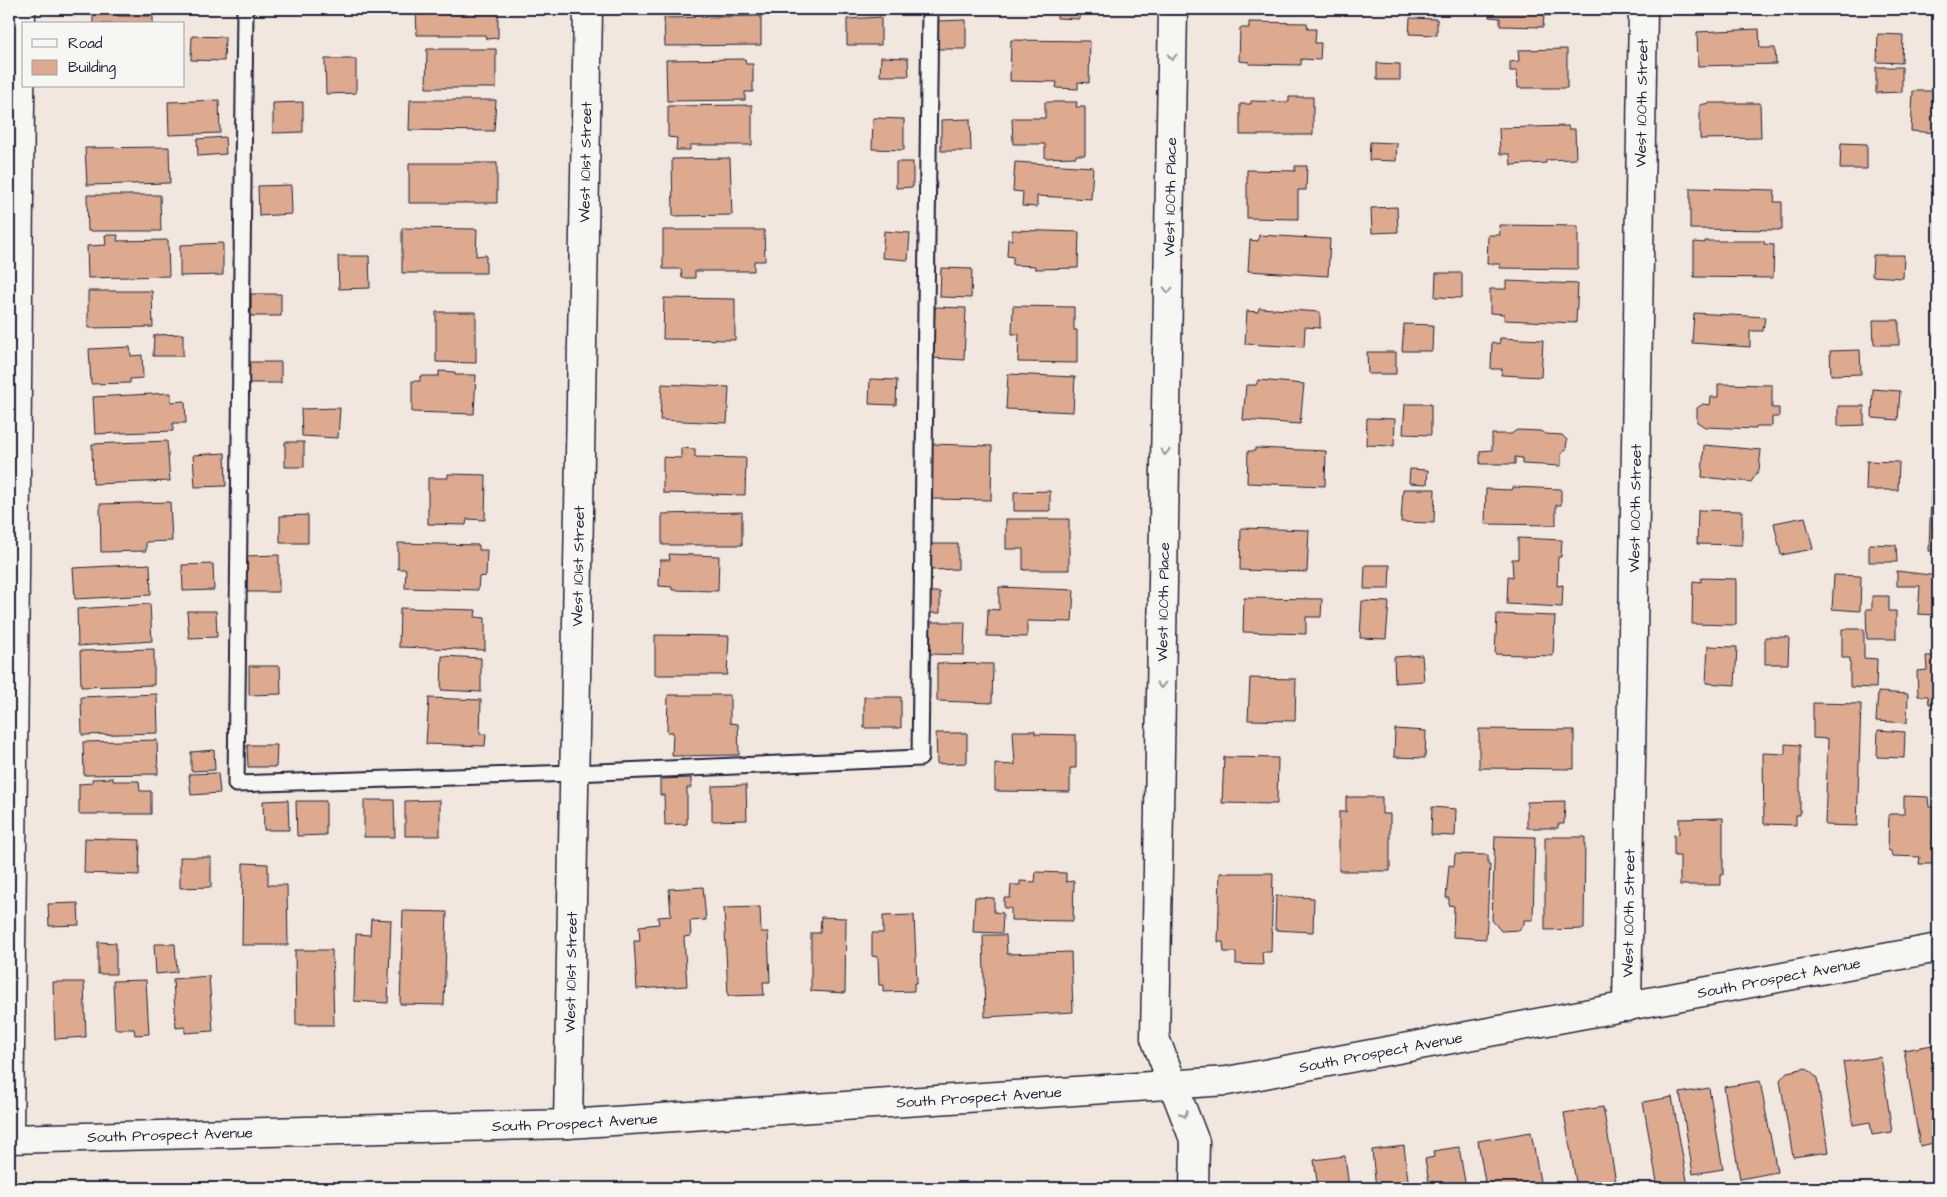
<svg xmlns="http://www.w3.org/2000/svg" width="1947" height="1197" font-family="'Architects Daughter',sans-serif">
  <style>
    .building { fill: #ddaa8f; stroke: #22223b }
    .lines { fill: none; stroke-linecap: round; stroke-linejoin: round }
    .lane-casing { stroke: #22223b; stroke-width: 19 }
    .street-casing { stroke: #22223b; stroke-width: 31 }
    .lane { stroke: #f6f6f2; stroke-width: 15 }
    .street { stroke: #f6f6f2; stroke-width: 28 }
    .oneway { stroke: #9797a0 }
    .labels { text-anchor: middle; stroke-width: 5; stroke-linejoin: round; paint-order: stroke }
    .street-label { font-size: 15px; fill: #22223b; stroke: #f6f6f2 }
  </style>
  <rect width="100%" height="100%" fill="#f1e7de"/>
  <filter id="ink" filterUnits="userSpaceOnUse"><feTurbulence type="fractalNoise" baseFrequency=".02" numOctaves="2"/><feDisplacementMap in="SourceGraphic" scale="10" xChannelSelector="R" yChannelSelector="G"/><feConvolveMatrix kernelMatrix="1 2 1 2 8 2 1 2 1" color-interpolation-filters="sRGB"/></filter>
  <g filter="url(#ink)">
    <path class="building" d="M93,9H118V16H153V24H93Z
      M304,9H350V11L304,10Z
      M416,9H498V38L486,39L485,35H417Z
      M1011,9H1090V11H1080L1079,19L1057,18V12Z
      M1490,9H1556L1555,16L1544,15L1543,27L1500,26V18L1489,17Z
      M761,16V45L665,46L664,18Z
      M881,17V45H847V19Z
      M1410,18L1437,19V35L1409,34Z
      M966,20V49H937V21Z
      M1249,22L1307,23L1308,29H1316L1315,43H1321L1320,60L1301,59V65L1249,64V62L1239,61L1240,28H1249Z
      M1759,29L1760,48H1775L1776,64L1698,66L1697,32Z
      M1878,34L1903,35L1902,63L1877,62Z
      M192,36L225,37L224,61L191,60Z
      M1011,40L1090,41L1089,83L1078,82V89L1056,88L1057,82L1010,81Z
      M427,49H496V88H426Z
      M1567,49V88H1518L1517,71H1510V62L1519,61L1518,50Z
      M881,57L908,58L909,76H880Z
      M325,59H356V93L326,94Z
      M745,59L746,64H753V92H745V100L667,101L666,60Z
      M1377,63L1400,64V80H1377Z
      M1876,67H1902V92L1876,93Z
      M1913,91H1938V133L1911,131Z
      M1289,97H1313V135H1240V104H1251V101L1289,102Z
      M219,100L220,133L169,135L168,102Z
      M410,100H496L494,131L409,130Z
      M303,102V132L273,133V103Z
      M1045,102H1077L1076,107H1085V155H1076V157L1045,158V144H1013L1012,118H1045Z
      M1709,103H1760L1761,138L1700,139V105Z
      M752,105V145H690V150H676L677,138L668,137V106Z
      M873,118L904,119V150L872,149Z
      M970,119L971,151H941V120Z
      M1568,126L1569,129H1575L1576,159L1546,160V163L1511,165L1510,154H1500L1499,128Z
      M225,137L226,154L198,156L197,139Z
      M1370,142L1397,143L1396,161L1369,160Z
      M1841,143L1867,144V169H1840Z
      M169,147L170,183L87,185L85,148Z
      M730,158L732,215L673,216L672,159Z
      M896,162H913V187L896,188Z
      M1015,162L1093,167L1091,199L1037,196V207L1022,206L1023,192L1013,191Z
      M409,163H497V203H409Z
      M1295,166H1307L1306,190H1298V219L1247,218V170L1295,171Z
      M291,185L292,214L259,216L258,186Z
      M1690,188L1775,190L1774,202H1782V230L1690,229Z
      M87,195H160L161,231H88Z
      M1397,207L1398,232L1372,233L1371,208Z
      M1936,210H1938V267L1936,268Z
      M1499,225L1578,226V269L1500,268V264H1487L1488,235H1500Z
      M402,228L477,229L476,256L486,255V273H402Z
      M663,230H764L765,261H754V271H695V278H682L681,269H663Z
      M1012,230L1079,232L1078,268L1035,269V266L1013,265V257L1007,256L1008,239L1012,240Z
      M884,231L910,233L908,260L882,258Z
      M105,235H118L117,241L168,240L169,276L88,278L87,246L106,245Z
      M1259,235L1330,239L1328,276L1248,271L1250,240L1258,241Z
      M1705,241H1764V244L1774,245L1773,278L1694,277V242L1705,243Z
      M223,243V275L180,276V245Z
      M1873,255H1904L1903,278L1872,276Z
      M338,256H369L370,288L339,289Z
      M941,268L972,269L971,298L940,297Z
      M1436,273H1462V298L1435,297Z
      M1506,281L1578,284L1576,323L1504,320V314L1490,313V289H1506Z
      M88,291H152L153,327L88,328Z
      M251,294H281V316H251Z
      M664,298L735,299V340L663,339Z
      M1013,306L1074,307V330H1077V363L1018,362L1019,334H1012Z
      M935,307L966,308L964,360L933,358Z
      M1259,308L1320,312V328L1305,327L1304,347L1245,344L1247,311L1258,312Z
      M436,312H476V363L436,362Z
      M1694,313L1765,317L1763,331H1750V347L1692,343Z
      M1873,320H1899V345H1874Z
      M1404,324L1433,325L1432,351H1402Z
      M183,334V356H153L154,335Z
      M1500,338L1543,340L1541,377L1501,375L1502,369H1491L1492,342L1499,344Z
      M130,347L131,356L142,355L143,378L130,379V383L91,384L89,349Z
      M1860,350L1861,374L1831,375L1830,351Z
      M1367,352H1396V374H1368Z
      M249,362H281V383H249Z
      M439,371L455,372V375H476L474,414L412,412V381H420V376H439Z
      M1008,374L1075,377L1073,412L1006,409Z
      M870,379L897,380L896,405L869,404Z
      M1258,380L1304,384L1300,424L1243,420L1246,385H1256Z
      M662,384L729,387L727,423L660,420Z
      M1718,384L1772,385V408H1779V417H1772V426H1756V429L1705,427L1697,422V408L1703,404L1710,405L1711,397H1718Z
      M1873,389L1900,391L1898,420L1872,418Z
      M171,393V402L185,401L186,423H173V431L95,434L93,397Z
      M1405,404H1431V435L1403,434Z
      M1838,406H1864V425L1838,426Z
      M340,408L338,438L302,436L301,409Z
      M1367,418L1395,419L1394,446L1366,445Z
      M1517,430L1540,431L1546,434L1562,435L1567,440L1566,450L1561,454V466L1522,464V458L1515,457V464H1480V451L1492,450V434H1511Z
      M167,441L170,481L93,484L92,444Z
      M285,442H304V467H285Z
      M931,444L992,446L991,500L930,499Z
      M1704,445L1761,450L1759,470L1751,482L1702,477Z
      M681,448L695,449V457L746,458L745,495L663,493V457L681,458Z
      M1255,448L1326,451L1325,486L1247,483L1248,451H1255Z
      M1935,450H1938V470H1935Z
      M225,453L226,486L195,487L193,455Z
      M1867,461L1899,462L1898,490H1866Z
      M1410,469L1428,470L1427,484L1409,483Z
      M448,474L486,475L485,520L467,519L466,525L428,524V478H448Z
      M1513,487L1561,489V505H1556V525L1485,524L1486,489L1512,490Z
      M1403,489H1435L1434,523L1401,522Z
      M1050,491V511H1014V492Z
      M1931,493H1938V551H1929Z
      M170,502L172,541L146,542V551L101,552L100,504Z
      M1698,510L1742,511V545L1697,544Z
      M742,512V545H662V514Z
      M308,515V543H280V516Z
      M1805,517L1813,549L1781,555L1774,523Z
      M1006,519H1069V570H1023V549H1006Z
      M1241,528L1309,530L1307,572L1240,570Z
      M1518,538L1562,540L1561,557H1558L1557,586L1563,585L1562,607L1507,604L1508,576L1513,577L1512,559H1518Z
      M398,543L479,545V550H487L486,576L479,577L478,590L405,588L406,569H398Z
      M931,544H958V569L931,570Z
      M1869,544L1896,545L1897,562H1869Z
      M669,554L719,556L718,591L672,590V587L659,586L660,560H670Z
      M279,555V592H245V556Z
      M150,564L151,595L75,599L73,568Z
      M213,564L214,590L183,591L182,565Z
      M1365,565H1390L1389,589H1364Z
      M1897,571L1938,576V615L1918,614L1920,586H1897Z
      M1834,575L1861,576L1860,611L1832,609Z
      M1701,578L1736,579V625L1692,624L1693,581L1701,582Z
      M999,587L1074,590L1072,622L1027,621V637L987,636L988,609L999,610Z
      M929,592H940V613H930Z
      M1872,596H1889V611H1896V639H1867L1866,609H1872Z
      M1244,598L1322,599L1321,617H1306V634L1243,632Z
      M1362,601L1389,602L1386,639L1360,638Z
      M150,604L152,641L78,646L77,609Z
      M400,608L476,610L475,617L485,618V650L399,647Z
      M187,611H216L217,637L189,638Z
      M1497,614L1555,616L1553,656L1495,654Z
      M930,622H965L964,655L930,654Z
      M1842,629H1864V658L1877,659L1876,688L1850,687V658H1842Z
      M655,635L729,636L727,675H655Z
      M1765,637H1789L1788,664H1765Z
      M1708,646L1737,647L1735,685L1706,683Z
      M154,649V685L81,687L80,651Z
      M1422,655L1424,681L1395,683L1394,657Z
      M442,656L481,658V692L441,690Z
      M1926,656H1938V704H1929L1928,696H1918L1917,671L1927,670Z
      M937,663L993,664L992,703L937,701Z
      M249,666H280L281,694L249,695Z
      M1250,678L1296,679L1295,721L1248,720Z
      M1878,692L1908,694L1907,723L1876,721Z
      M157,694L158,733L82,735L81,697Z
      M668,695H730V723L738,724L739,755L672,756L673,732H667Z
      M864,697H901V728H864Z
      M429,698L481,700L480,734H486L485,746L426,744Z
      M1813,703L1861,704L1857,826L1825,825L1828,739L1813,738Z
      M1395,729L1426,731L1425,758L1394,757Z
      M1479,729L1574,730V769L1479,768Z
      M1878,730L1905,732L1904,758L1877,757Z
      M1013,731H1035V734L1076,735V768H1070V792L995,791V764L1015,765Z
      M936,733H967V763L937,764Z
      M157,740L158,774L84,775L83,742Z
      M1785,744L1800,745V815H1796V825L1764,824L1763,753L1785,754Z
      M247,745H277L276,767H248Z
      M214,750L215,770L191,771V752Z
      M1224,757L1278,758L1277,804L1222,803Z
      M218,773L220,793L191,795L189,774Z
      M113,778V781H139L140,791H151V814H79V784L92,783V779Z
      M691,778V788H687V824L665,825L664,795H660V779Z
      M746,785L747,820L712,821V786Z
      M1904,796L1928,797L1929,807H1934L1933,864H1919L1920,857L1892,856L1891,851L1888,850L1889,814H1904Z
      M1346,797H1382V814H1390V871H1339V812H1346Z
      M288,800L289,830H264L263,801Z
      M364,800H394L395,837H364Z
      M440,800V836H405V801Z
      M296,801H326V835L297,836Z
      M1565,801L1564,824H1558V828H1527V802Z
      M1432,807L1456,809L1455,836L1431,835Z
      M1723,818V875H1721V885H1680V856H1674V835L1679,834V819Z
      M1495,836L1535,837L1533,920H1524V924L1519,930L1501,931L1492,920Z
      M1545,837H1585L1584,929L1545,930Z
      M85,838L140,840L139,875L84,873Z
      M1455,854L1488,855V865H1490L1486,939L1453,937L1454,906L1449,905V898H1446L1449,865L1454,866Z
      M180,857H211V887L180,888Z
      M243,863L268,864V885H287L288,945H242Z
      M1036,872L1066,873V882L1074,881L1073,921L1011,920V908H1004V898H1010L1011,885H1020V881L1035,882Z
      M1220,873H1273L1271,952H1262L1263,965L1236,964V952H1224L1223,942H1218Z
      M703,887L706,920L690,921L691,936L684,937L687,986L637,989L634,941H640L639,926L659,924L658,917L671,916L669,889Z
      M1276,896L1314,898L1313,932L1275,930Z
      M975,897L994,898V912L1003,913L1002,933L973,932Z
      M78,903L79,925L49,926L48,904Z
      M760,907L761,932H768L770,982H763L764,995L728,996L724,908Z
      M403,911L447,912L444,1005L400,1004Z
      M914,915L917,983H914V991L883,992V985H879L878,957L872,956V933H883V916Z
      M821,917L846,918L845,993L811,991V933H820Z
      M371,919L391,920L388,1003L354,1001L356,934L370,935Z
      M983,935H1006L1007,954L1071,952L1073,1012L985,1017Z
      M98,942L116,943V974H98Z
      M154,944H175L177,972L156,974Z
      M295,950H332L334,1025H296Z
      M209,976L213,1031L185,1033V1027L176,1028L173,979Z
      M146,980L149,1034L135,1035L134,1029H115L113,981Z
      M53,982H84L86,1037L55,1039Z
      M1938,1044V1142L1920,1146L1904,1050Z
      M1881,1057L1892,1132L1872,1135L1870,1122L1853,1125L1843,1062Z
      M1806,1068L1817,1078L1829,1152L1793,1157L1780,1080L1787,1072Z
      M1760,1081L1777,1172L1740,1179L1724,1087Z
      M1709,1088L1723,1169L1693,1174L1680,1093Z
      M1672,1097L1688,1186L1658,1188L1643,1102Z
      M1603,1107L1617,1188H1577L1564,1113Z
      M1531,1132L1541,1187L1486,1188L1478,1141Z
      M1404,1146L1409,1188H1376L1372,1150Z
      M1459,1147L1466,1188H1430L1425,1159L1434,1157L1433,1151Z
      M1345,1156L1349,1188H1318L1314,1160Z
      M1938,1181V1188H1916L1915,1185Z"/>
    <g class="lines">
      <defs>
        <path id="lane" d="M245,9L236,784L575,773L920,758L930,9"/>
        <g id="street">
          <path d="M1173,9L1155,1038L1195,1142L1194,1188"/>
          <path id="s1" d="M1627,1007L1643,9"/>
          <path id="s2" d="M568,1124L588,9"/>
          <path id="s3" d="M9,1139L568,1124L1227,1081L1938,948"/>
          <path d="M9,1139L21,9"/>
        </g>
      </defs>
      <use href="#lane" class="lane-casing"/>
      <use href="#street" class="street-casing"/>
      <use href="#lane" class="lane"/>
      <use href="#street" class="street"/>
    </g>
    <defs><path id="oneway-chevron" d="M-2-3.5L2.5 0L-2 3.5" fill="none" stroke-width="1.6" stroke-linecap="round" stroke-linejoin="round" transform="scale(1.25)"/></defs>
    <g class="oneway">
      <use href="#oneway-chevron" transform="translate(1172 57) rotate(91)"/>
      <use href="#oneway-chevron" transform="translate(1168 290) rotate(91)"/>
      <use href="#oneway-chevron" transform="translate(1165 452) rotate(91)"/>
      <use href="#oneway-chevron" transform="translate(1161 685) rotate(91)"/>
      <use href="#oneway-chevron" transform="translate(1184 1114) rotate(68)"/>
    </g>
  </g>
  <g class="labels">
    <g class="street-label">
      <text dy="5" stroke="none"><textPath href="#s1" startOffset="904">West 100th Street</textPath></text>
      <text dy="5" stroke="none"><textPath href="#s2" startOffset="962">West 101st Street</textPath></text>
      <text transform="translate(1170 197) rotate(-89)" y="5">West 100th Place</text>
      <text dy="5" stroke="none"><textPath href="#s1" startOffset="499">West 100th Street</textPath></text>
      <text dy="5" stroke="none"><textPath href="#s2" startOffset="558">West 101st Street</textPath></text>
      <text transform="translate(1163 602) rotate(-89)" y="5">West 100th Place</text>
      <text dy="5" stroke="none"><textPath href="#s1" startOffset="94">West 100th Street</textPath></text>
      <text dy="5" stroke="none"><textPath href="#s2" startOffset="152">West 101st Street</textPath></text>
      <text dy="5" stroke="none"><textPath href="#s3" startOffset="1781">South Prospect Avenue</textPath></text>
      <text dy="5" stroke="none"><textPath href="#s3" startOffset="1376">South Prospect Avenue</textPath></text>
      <text dy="5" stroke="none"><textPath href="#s3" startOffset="971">South Prospect Avenue</textPath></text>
      <text dy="5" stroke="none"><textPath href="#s3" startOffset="566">South Prospect Avenue</textPath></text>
      <text dy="5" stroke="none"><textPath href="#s3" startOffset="161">South Prospect Avenue</textPath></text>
    </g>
  </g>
  <rect width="1947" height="1197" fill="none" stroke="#f6f6f2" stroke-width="30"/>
  <rect x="15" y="15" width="1917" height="1167" fill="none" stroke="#22223b" stroke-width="2" filter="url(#ink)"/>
  <rect x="22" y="22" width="162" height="65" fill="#f6f6f2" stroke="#a1a1a9"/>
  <rect x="32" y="39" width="25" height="8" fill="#f6f6f2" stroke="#a1a1a9"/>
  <text x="68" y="48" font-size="15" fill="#22223b">Road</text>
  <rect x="32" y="60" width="25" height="15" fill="#ddaa8f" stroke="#a1a1a9"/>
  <text x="68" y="72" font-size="15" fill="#22223b">Building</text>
</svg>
